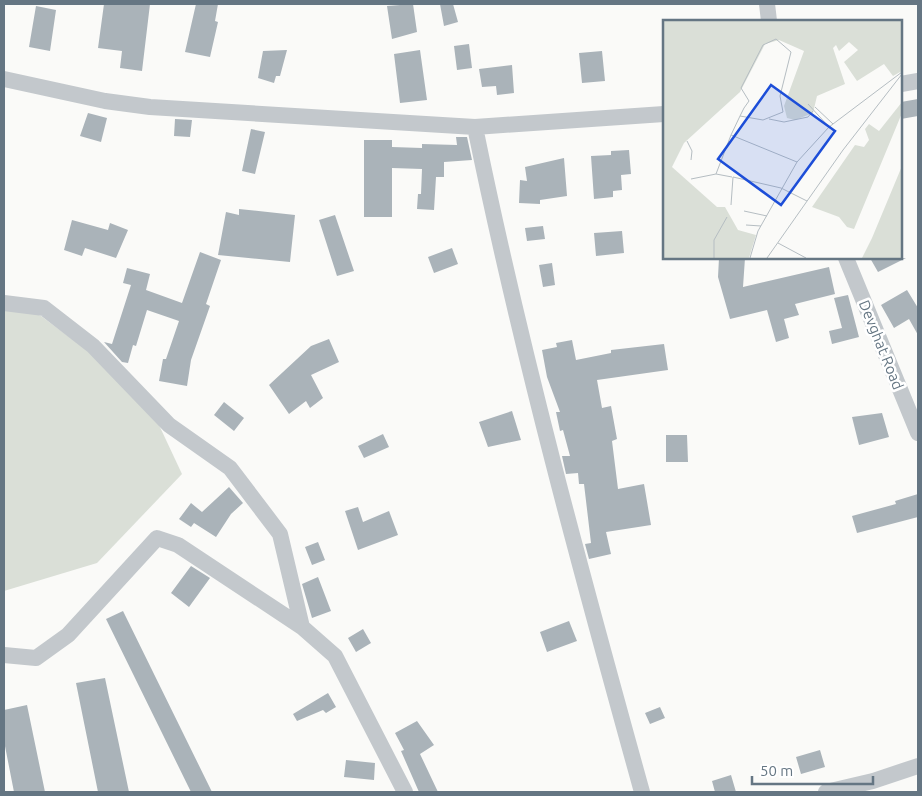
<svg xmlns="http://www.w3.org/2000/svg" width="922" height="796" font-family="Ubuntu,sans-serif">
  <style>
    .green { fill: #dadfd7 }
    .building { fill: #aab3b9 }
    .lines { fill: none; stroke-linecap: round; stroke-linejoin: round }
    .minor { stroke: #c3c8cc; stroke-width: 16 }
    .labels { text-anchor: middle; stroke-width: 5; stroke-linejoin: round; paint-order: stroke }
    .street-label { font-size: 15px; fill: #657683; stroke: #fff }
    .inset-road { fill: none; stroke: #b5bdc2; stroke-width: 1 }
    .view { fill: #1d4ed8; fill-opacity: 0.15; stroke: #1d4ed8; stroke-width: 2.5 }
    .inset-edge { fill: none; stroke: #657683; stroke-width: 2.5 }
  </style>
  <rect width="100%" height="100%" fill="#fafaf8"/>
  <path class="green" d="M4,300L41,316L144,393L182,474L97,563L4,591Z"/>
  <path class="building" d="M104,4H150L142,71L120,68L122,51L98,48Z
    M196,4H218L215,21L218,22L210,57L185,52Z
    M413,4L417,32L392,39L387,6Z
    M440,4H453L458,22L444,26Z
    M36,6L56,10L50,51L29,47Z
    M469,44L472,68L457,70L454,46Z
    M287,50L280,76H276L274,83L258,78L263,51Z
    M420,50L427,100L400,103L394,54Z
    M602,51L605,81L582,83L579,53Z
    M512,65L514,93L497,95L496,86L482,87L479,69Z
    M918,99V116L901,119V102Z
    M88,113L107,118L101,142L80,136Z
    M175,119L192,120L190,137L174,136Z
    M251,129L265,132L255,174L242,171Z
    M456,137H467L472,160L444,162V177H436L434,210L417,209L418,194H421L422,169L392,168V217H364V140H392V147L422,148V144L457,145Z
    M629,150L631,174L621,175L622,190L613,191V197L594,199L591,156L611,155V151Z
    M564,158L567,196L540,200V204L519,203L520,180L527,181L525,167Z
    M239,209L295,215L290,262L218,255L226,212L239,215Z
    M335,215L354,271L337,276L319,220Z
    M72,220L108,230L110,223L128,230L116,258L85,248L82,256L64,250Z
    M543,226L545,239L527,241L525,228Z
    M622,231L624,253L596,256L594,233Z
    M452,248L458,264L434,273L428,257Z
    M200,252L221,260L206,304L210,306L191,360L187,386L159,381L163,359H166L179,321L147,310L136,346L133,345L128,363L122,362L104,342L112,344L131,285L123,283L127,268L150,274L146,290L182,303Z
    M719,258H745L743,287L829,267L835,294L795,304L799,315L784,319L789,338L776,342L767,310L730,319L718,277Z
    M870,258H906L878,272Z
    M552,263L555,285L543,287L539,265Z
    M907,290L918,308V335L909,319L894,328L881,305Z
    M848,295L859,337L832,344L829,331L842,328L834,298Z
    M329,339L339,362L311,375L323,398L310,408L306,401L289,414L269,385L311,346Z
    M572,340L576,360L611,353V350L664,344L668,370L597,380L602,408L611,406L617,439L612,441L618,489L644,484L651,525L606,532L611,554L589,559L585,544L591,543L584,484H579L578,473L566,474L562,456H570L563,430L560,431L556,412H560L547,377L542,350L557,347L556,343Z
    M224,402L244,418L234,431L214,415Z
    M512,411L521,440L488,447L479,422Z
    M882,413L889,437L859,445L852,417Z
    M383,434L389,447L364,458L358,446Z
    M666,435H687L688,462H666Z
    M229,487L243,503L231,514L216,537L194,523L191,527L179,519L191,503L202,512Z
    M918,494V517L857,533L852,516L896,504L895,501Z
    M358,507L363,522L389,511L398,535L358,550L345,511Z
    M318,542L325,560L312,565L305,547Z
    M191,566L210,578L189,607L171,593Z
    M318,577L331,611L312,618L302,584Z
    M123,611L212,792H191L106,619Z
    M569,621L577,641L547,652L540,632Z
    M363,629L371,643L356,652L348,638Z
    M105,678L129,792H98L76,683Z
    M328,693L336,707L326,713L323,710L297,721L293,714Z
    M27,705L45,792H14L4,741V710Z
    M660,707L665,718L650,724L645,713Z
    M417,721L434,745L420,754L438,792H419L401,751L404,750L395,733Z
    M820,750L825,767L801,774L796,757Z
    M346,760L375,763L374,780L344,777Z
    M731,775L736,792H715L712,781Z"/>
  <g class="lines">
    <path class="minor" d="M767,4L769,21
      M4,79L105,101L150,107L475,127L664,114
      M901,84L918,81
      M475,127C521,352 581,572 642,792
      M846,258L918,433
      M4,303L44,308L93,346L169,425L230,468L280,534L302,627
      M4,655L36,658L68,635L157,538L178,545L302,627L335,656L405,792
      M826,792L873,781L918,766"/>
  </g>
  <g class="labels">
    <g class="street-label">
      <text transform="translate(881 345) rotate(68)" y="5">Devghat Road</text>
    </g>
  </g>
  <g transform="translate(663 20)">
    <rect width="239" height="239" fill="#fafaf8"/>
    <path d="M0,1H239V51L230,56L221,44L194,61L181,42L195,30L186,22L176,31L173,25L170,28L182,64L154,76L150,93L132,100L124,98L121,86L141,31L116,20L102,24L77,72L21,123L9,147L54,187H62L75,210L93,215L86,238H0ZM239,82V93L191,209L184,207L176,197L149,187L192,125L201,127L206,120L202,109L206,104L216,111ZM239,146V238H199L209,218Z" fill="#dadfd7"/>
    <path class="inset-road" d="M145,84L166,107M152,87L170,104M106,99L121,102L145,97L150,91M68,115L77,96L81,88L86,81L78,68L100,25L113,19L128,32L117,76L120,92L100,100L77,96M24,121L29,131L28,140M53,154L69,157M28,159L53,154L68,115L134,142M68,185L70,157L118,168L144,181M81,191L104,196M83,205L98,206M115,223L143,238M51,238V220L64,197M87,238L95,211L134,142L166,107L239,52M104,238L180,130L239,54"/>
    <path class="view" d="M108,65L172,111L118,185L55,139Z"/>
    <rect width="239" height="239" class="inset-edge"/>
  </g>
  <rect width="922" height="796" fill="none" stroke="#657683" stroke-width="10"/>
  <path d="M752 776v8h121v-8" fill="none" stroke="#657683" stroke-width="2.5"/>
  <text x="760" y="776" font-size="15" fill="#657683" stroke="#ffffff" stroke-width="4" paint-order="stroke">50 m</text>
</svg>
